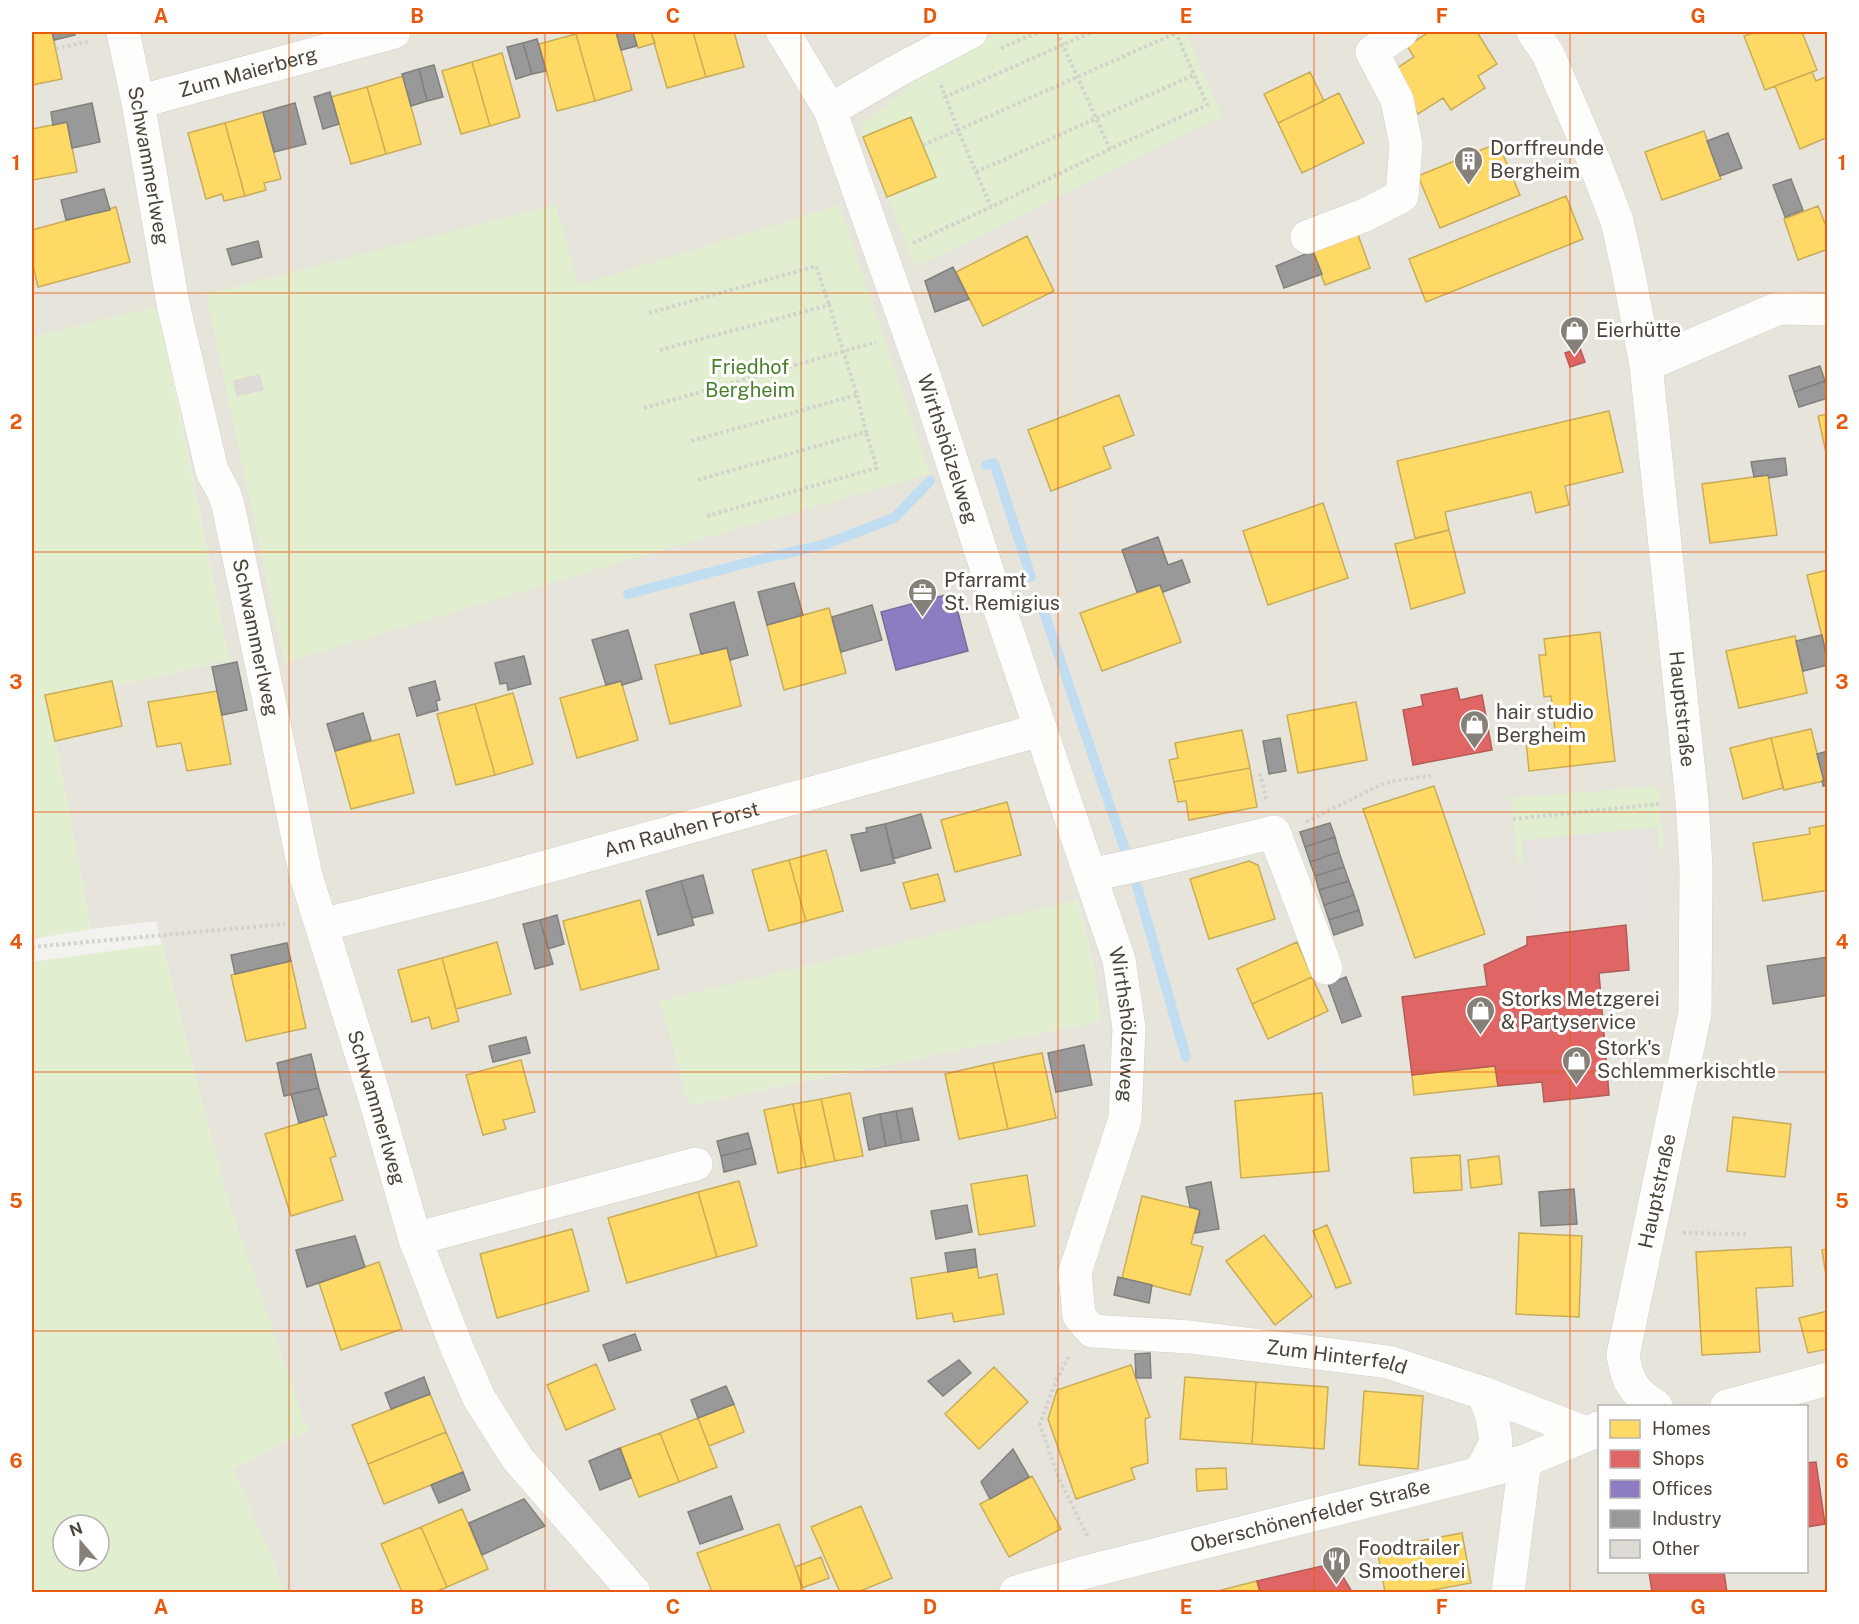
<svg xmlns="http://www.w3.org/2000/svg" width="1859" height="1624" font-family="'Public Sans',sans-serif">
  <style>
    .residential { fill: #e7e4dc; fill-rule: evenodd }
    .green { fill: #e1eecf; fill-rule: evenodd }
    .parking { fill: #e6e3df }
    .homes { fill: #ffd966; stroke: #c9ac58; stroke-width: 1.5 }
    .shops { fill: #e06666; stroke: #b35c58; stroke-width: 1.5 }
    .offices { fill: #8e7cc3; stroke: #7a6b9a; stroke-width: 1.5 }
    .industry { fill: #999; stroke: #82807c; stroke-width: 1.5 }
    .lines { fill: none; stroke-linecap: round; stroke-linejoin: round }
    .stream { stroke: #c0ddf1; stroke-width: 10 }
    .building { fill: #dedbd6; stroke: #dcd9d4; stroke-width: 1.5 }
    .minor-casing { stroke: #d2d0cb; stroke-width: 34 }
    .path { stroke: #d3d2cc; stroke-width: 4; stroke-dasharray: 3 3; stroke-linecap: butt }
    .minor { stroke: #fdfdfc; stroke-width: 33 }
    .grid { fill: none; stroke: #e8590c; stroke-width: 1.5; stroke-opacity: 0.55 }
    .labels { text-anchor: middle; stroke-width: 6; stroke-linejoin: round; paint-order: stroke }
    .street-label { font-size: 20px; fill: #4b4439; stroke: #fff }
    .poi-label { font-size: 20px; fill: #4b4439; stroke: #fff; text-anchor: start }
    .park-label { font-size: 20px; fill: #4a7f2a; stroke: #fff }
    .neatline { fill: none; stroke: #e8590c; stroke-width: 2 }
    .grid-label { font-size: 20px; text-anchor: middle; font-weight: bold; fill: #e8590c }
  </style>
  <rect width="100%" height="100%" fill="#f4f2ee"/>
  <path class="residential" d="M32,32H1827V1592H286L233,1469L307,1431L226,1194L156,921L91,929L48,701L229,660L159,307L32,337ZM1078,901L1094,967L1100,1021L690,1105ZM1600,1406H1806V1572H1600Z"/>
  <path class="green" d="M999,32H1185L1222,116L915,267L860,126L922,76Z
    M556,205L579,285L839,205L930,474L652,553L284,663L206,294Z
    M158,306L229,660L48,701L91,929L32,939V337Z
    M1658,786L1664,849H1658L1657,827L1523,841L1524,863H1518L1511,798Z
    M1077,900L1094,967L1101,1021L689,1105L660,1001Z
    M162,944L226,1194L308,1431L233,1469L286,1592H32V962ZM63,1525H99V1561H63Z"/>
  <path class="parking" d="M1657,827L1661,917L1529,930L1522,840Z"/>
  <path class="homes" d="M32,32H52L62,79L32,85Z
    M585,32H616L632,90L595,101L576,34Z
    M633,32H651L655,43L638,48Z
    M651,32H693L706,77L667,88Z
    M693,32H734L744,67L706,77Z
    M1429,32H1477L1497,64L1478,76L1485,88L1451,110L1443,98L1418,114L1391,72L1414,57L1407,46Z
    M1757,32H1802L1817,70L1765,90L1744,36Z
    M576,34L595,101L557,111L539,44Z
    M502,53L520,117L490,126L472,62Z
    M472,62L490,126L461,134L442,71Z
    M1310,72L1324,101L1278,123L1264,94Z
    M1812,72L1816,81L1828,76V137L1800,149L1775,86Z
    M403,76L421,144L386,154L367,87Z
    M367,87L386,154L351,164L331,97Z
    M1339,93L1364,143L1302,173L1278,123Z
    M263,112L281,179L264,183L266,190L245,196L225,123Z
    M911,117L936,177L887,197L863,137Z
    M67,122L77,172L32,180L33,189H32V129Z
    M225,123L245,196L224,201L222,194L206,199L188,133Z
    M1704,131L1721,179L1662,200L1645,152Z
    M1498,143L1520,195L1440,228L1418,176Z
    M1566,196L1583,239L1426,302L1409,259Z
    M1818,206L1828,231V249L1798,260L1784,219Z
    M116,207L130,262L38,287L32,261V230Z
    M1357,232L1370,268L1325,285L1312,250Z
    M1027,236L1054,291L983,326L956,272Z
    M1119,395L1134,435L1103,447L1111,468L1051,491L1028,430Z
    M1609,411L1623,472L1565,486L1569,505L1536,513L1531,492L1445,512L1449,530L1415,538L1397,461Z
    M1828,414V462L1818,416Z
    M1768,475L1777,535L1710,543L1702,484Z
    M1323,503L1348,578L1268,605L1243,531Z
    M1449,530L1465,593L1411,609L1395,544Z
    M1828,570V661L1807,575Z
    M1160,585L1181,642L1102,671L1080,613Z
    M829,608L846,673L784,690L767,625Z
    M1600,632L1615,761L1529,771L1526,741L1556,738L1551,696L1544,697L1539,655H1546L1544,639Z
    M1795,636L1807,693L1739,708L1726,651Z
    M727,648L741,706L670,724L655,665Z
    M112,681L122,726L55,741L45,695Z
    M621,681L638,740L577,758L560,698Z
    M217,691L231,764L187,771L181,743L157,747L148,702Z
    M513,693L533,764L495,775L475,704Z
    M1356,702L1367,760L1298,773L1287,715Z
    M475,704L495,775L456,785L437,714Z
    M1811,729L1824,781L1784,790L1771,738Z
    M1242,730L1250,768L1174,782L1169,760L1178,758L1175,743Z
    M399,734L414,793L351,809L335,751Z
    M1771,738L1783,788L1743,799L1730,748Z
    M1250,768L1257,807L1189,820L1186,801L1178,802L1174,782Z
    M1434,786L1485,934L1415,958L1363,809Z
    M1007,802L1021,855L955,872L941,820Z
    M1828,825V890L1763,901L1753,843L1810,834L1809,828Z
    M826,850L843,911L806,921L789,860Z
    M789,860L806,921L769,931L752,870Z
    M1249,861L1258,865L1275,919L1209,939L1190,879Z
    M938,874L945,901L911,909L903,883Z
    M640,900L659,969L581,990L563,921Z
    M497,942L511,994L456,1009L442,958Z
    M1297,942L1312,977L1252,1004L1237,969Z
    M442,958L459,1021L432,1029L429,1017L412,1022L398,970Z
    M291,961L306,1028L246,1041L231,975Z
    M1312,977L1328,1011L1268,1039L1252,1004Z
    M1042,1053L1056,1118L1008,1129L993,1063Z
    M521,1060L535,1112L503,1120L506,1129L483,1135L466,1075Z
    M993,1063L1008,1129L959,1139L945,1074Z
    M1495,1066L1498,1086L1414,1095L1412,1075Z
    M850,1093L863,1156L835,1161L821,1099Z
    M1322,1093L1329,1171L1241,1178L1235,1101Z
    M821,1099L835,1161L806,1167L793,1104Z
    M793,1104L806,1167L778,1173L764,1110Z
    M323,1116L336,1156L330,1158L343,1200L291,1216L265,1134Z
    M1733,1117L1791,1124L1785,1177L1727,1171Z
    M1460,1155L1462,1190L1414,1193L1411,1158Z
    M1499,1156L1502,1184L1471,1188L1468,1160Z
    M1027,1175L1035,1226L979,1235L971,1184Z
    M739,1181L757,1246L717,1257L698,1192Z
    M698,1192L717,1257L627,1283L608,1218Z
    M1142,1196L1200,1210L1191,1244L1203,1247L1190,1295L1122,1278Z
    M1327,1225L1351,1283L1336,1288L1313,1231Z
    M572,1229L589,1291L497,1318L480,1254Z
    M1519,1233L1582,1236L1579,1317L1516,1314Z
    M1264,1235L1312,1296L1275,1325L1226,1261Z
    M1791,1247L1793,1286L1756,1288L1760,1352L1702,1355L1696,1252Z
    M1828,1249V1288L1822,1250Z
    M379,1262L402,1329L341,1350L319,1283Z
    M977,1267L979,1278L997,1274L1004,1314L954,1322L952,1313L917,1319L911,1278Z
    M1828,1311V1349L1808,1353L1799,1318Z
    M596,1364L615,1409L566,1430L547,1385Z
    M1131,1365L1150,1417L1145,1419L1148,1463L1131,1468L1135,1479L1076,1499L1048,1419L1057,1390Z
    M994,1367L1028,1402L979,1449L945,1414Z
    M1185,1377L1256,1382L1252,1444L1180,1439Z
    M1256,1382L1328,1387L1324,1449L1252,1444Z
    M1364,1391L1423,1396L1418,1469L1359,1465Z
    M430,1394L446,1432L368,1464L352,1425Z
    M734,1404L744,1432L709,1446L698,1418Z
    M698,1418L717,1467L679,1482L660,1433Z
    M446,1432L463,1472L384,1504L368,1464Z
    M660,1433L679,1482L639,1497L620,1448Z
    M1226,1468L1227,1489L1197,1491L1196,1469Z
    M1032,1476L1061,1529L1009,1557L980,1504Z
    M861,1506L892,1578L858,1592H840L811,1527Z
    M462,1509L488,1569L447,1587L421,1527Z
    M779,1524L804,1591L712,1592L697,1553Z
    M421,1527L447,1587L435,1592H402L381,1544Z
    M1462,1533L1471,1583L1422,1592H1385L1377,1549Z
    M821,1557L829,1578L802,1588L795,1567Z
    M1257,1581L1260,1592H1214Z"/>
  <path class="shops" d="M1580,348L1585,362L1570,367L1565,353Z
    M1457,688L1460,700L1482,695L1492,750L1413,765L1403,710L1423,706L1421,695Z
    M1626,925L1629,970L1599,973L1609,1095L1544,1102L1542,1082L1498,1086L1495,1066L1412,1075L1402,997L1487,986L1484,965L1527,945V937Z
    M1816,1462L1825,1524L1806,1527V1463Z
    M1335,1563L1352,1592H1260L1257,1581Z
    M1649,1572H1724L1727,1592H1652Z"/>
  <path class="offices" d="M953,593L968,651L896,670L881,612Z"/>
  <path class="industry" d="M52,32H74L75,35L54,40Z
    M616,32H633L637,46L621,50Z
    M537,39L546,71L532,74L523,43Z
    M523,43L532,74L516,79L507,47Z
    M434,65L443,97L427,101L419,69Z
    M419,69L427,101L411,106L402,74Z
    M330,92L339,124L323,129L314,97Z
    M92,103L100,142L72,148L67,122L53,125L51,112Z
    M295,103L306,144L274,152L263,112Z
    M1728,133L1742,168L1720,176L1707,141Z
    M1791,179L1803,210L1785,217L1773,185Z
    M104,189L110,210L66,220L61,200Z
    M258,241L262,257L232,265L227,249Z
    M1313,251L1322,274L1284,288L1276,266Z
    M953,267L969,299L935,312L925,281Z
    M1820,366L1825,381L1794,392L1789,376Z
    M1825,381L1828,398L1799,407L1794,392Z
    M1785,458L1787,475L1769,478L1768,475L1754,477L1751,462Z
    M1158,537L1168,565L1182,560L1190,582L1163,592L1160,585L1137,592L1122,550Z
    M794,583L803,615L767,625L758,592Z
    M734,602L748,655L730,660L727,648L701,654L690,614Z
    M872,605L882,640L841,652L832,617Z
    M628,630L642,679L622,685L621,681L606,685L592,640Z
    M1822,635L1828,665L1803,671L1796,641Z
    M524,656L531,684L508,690L507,683L500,684L495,663Z
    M237,662L247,710L222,715L212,667Z
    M435,681L440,700L436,701L438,710L417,716L409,688Z
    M363,713L371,740L335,751L327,724Z
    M1280,738L1286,771L1269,774L1263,741Z
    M1828,751V785L1823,786L1822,781H1824L1817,754Z
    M921,814L931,848L893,859L885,824Z
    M1330,823L1335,837L1305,847L1300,832Z
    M885,824L895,863L861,871L851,835L867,832L866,828Z
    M1335,837L1339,852L1310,862L1305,847Z
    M1339,852L1344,867L1315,876L1310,862Z
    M1344,867L1349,881L1319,890L1315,876Z
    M703,875L713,913L692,918L681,881Z
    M681,881L694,925L658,935L646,891Z
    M1349,881L1354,895L1324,905L1319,890Z
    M1354,895L1359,910L1329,920L1324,905Z
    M1359,910L1363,925L1334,935L1329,920Z
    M557,915L564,944L548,949L540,920Z
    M540,920L553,964L535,969L523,924Z
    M287,943L291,961L235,974L231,955Z
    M1828,957V995L1773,1004L1767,966Z
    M1346,977L1361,1016L1342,1023L1328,984Z
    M526,1037L530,1053L493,1062L489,1046Z
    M1084,1045L1092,1085L1056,1092L1048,1053Z
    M311,1054L319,1088L284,1096L277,1063Z
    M319,1088L327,1115L299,1123L291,1094Z
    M912,1108L919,1140L902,1143L896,1111Z
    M896,1111L902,1143L886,1146L880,1114Z
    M880,1114L886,1146L869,1150L863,1118Z
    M748,1133L752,1148L721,1156L717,1141Z
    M752,1148L756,1164L724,1172L721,1156Z
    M1211,1182L1219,1229L1195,1233L1200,1210L1190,1207L1186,1187Z
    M1574,1189L1577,1224L1541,1226L1539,1192Z
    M967,1205L972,1232L936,1239L931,1211Z
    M355,1236L365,1267L307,1287L296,1250Z
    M975,1249L977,1267L948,1272L945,1253Z
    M1118,1277L1152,1285L1149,1303L1114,1295Z
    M635,1334L641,1350L609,1361L603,1345Z
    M1150,1353L1151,1378H1136L1135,1354Z
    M959,1360L971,1373L943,1396L928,1381Z
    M424,1377L430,1394L391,1409L385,1393Z
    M726,1386L734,1404L698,1418L691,1400Z
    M620,1448L631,1478L600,1490L589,1461Z
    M1013,1449L1029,1477L990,1499L981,1482Z
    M463,1472L470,1490L439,1503L431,1485Z
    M731,1496L743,1529L700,1544L688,1512Z
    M524,1499L545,1526L482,1555L469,1523Z"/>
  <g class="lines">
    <path class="stream" d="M986,465L994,463L1031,577
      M628,594L765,558L823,545L894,518L930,481
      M1042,606L1126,853
      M1137,886L1186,1057"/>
  </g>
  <path class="building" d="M259,375L263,390L237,395L234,381Z"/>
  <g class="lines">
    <defs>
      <g id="minor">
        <path id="s1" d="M123,32L138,102L173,304L212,471L224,493L228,505L306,876L373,1092L415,1239L457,1348L479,1398L517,1458L634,1592"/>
        <path id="s2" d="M783,32L830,110L925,378L998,604L1119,960L1129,1028L1125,1119L1075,1272L1079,1316L1092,1331L1190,1337L1388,1362L1483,1393L1589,1434"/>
        <path id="s3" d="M1533,32L1548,54L1594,161L1617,221L1628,270L1646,365L1692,801L1696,868L1695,1013L1623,1355C1627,1381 1633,1392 1656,1406"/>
        <path id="s4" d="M138,102L394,32"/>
        <path d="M830,110L895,72L971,32"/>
        <path d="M1307,237L1365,215L1402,196L1406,144L1397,100L1372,52L1401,32"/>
        <path d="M1646,365L1779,308L1828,309"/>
        <path d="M1090,875L1147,863L1274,832L1326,968"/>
        <path id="s5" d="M322,925L473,887L1040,730"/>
        <path d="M415,1239L696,1164"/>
        <path d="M1727,1406L1828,1379"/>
        <path d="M1480,1473L1496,1442L1492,1416L1483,1393"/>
        <path id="s6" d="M1016,1592L1086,1572L1480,1473L1525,1461L1589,1434L1598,1428"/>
        <path d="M1508,1592L1525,1461"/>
      </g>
    </defs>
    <use href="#minor" class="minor-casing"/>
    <path class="path" d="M1057,32L1110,149
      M1175,32L1176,33L1207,105L1110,149L991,207L958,130L1176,33L1179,32
      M1001,48L1039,32
      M56,49L90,41
      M941,85L945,97L1092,32
      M923,145L958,130L945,95
      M976,172L1194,75
      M913,243L991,207
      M649,313L816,266L829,305
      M660,350L829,305L857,395L688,442
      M644,408L876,342
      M698,480L866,432L857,395
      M707,516L877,468L866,432
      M1260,773L1266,799
      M1513,819L1659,804
      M1306,822L1374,788L1392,781L1431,776
      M32,947L285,924
      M1683,1233L1749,1234
      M1069,1357L1057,1378L1040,1424L1058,1477L1088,1537"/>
    <use href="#minor" class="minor"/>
  </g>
  <path class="grid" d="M289,32V1592M545,32V1592M801,32V1592M1058,32V1592M1314,32V1592M1570,32V1592M32,293H1828M32,552H1828M32,812H1828M32,1072H1828M32,1331H1828"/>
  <defs>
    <symbol id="building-pin" viewBox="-11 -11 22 30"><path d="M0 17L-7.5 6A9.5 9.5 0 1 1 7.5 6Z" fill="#868178" stroke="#fff"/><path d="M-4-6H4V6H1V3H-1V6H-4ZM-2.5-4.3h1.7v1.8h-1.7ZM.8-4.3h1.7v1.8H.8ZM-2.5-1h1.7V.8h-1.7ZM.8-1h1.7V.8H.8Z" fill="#fff"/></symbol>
    <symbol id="shop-pin" viewBox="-11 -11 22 30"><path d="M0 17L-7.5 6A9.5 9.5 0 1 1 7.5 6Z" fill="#868178" stroke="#fff"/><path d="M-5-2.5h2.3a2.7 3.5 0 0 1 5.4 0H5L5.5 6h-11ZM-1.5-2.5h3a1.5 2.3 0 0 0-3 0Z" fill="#fff"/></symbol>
    <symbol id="office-pin" viewBox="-11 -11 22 30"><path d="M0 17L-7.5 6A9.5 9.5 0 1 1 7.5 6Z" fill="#868178" stroke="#fff"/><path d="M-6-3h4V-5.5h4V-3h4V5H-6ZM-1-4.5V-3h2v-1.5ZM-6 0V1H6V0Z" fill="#fff"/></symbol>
    <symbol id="restaurant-pin" viewBox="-11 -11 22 30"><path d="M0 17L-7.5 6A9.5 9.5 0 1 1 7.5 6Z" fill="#868178" stroke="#fff"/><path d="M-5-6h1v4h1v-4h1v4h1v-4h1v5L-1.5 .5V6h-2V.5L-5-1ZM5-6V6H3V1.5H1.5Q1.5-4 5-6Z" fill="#fff"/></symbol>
  </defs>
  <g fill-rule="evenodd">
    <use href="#building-pin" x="1452" y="144" width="33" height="45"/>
    <use href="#shop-pin" x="1558" y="314" width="33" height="45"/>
    <use href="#office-pin" x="906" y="576" width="33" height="45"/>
    <use href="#shop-pin" x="1458" y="708" width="33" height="45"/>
    <use href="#shop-pin" x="1464" y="994" width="33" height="45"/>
    <use href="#shop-pin" x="1560" y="1044" width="33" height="45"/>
    <use href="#restaurant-pin" x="1320" y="1544" width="33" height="45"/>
  </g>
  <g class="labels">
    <g class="street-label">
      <text dy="7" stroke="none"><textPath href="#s4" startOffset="114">Zum Maierberg</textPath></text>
      <text dy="7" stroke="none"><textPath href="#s1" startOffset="136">Schwammerlweg</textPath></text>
      <text dy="7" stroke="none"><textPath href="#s2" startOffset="450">Wirthshölzelweg</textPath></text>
      <text dy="7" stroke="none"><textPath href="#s1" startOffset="621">Schwammerlweg</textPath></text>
      <text dy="7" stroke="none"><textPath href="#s3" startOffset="700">Hauptstraße</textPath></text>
      <text dy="7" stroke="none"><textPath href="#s5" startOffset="372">Am Rauhen Forst</textPath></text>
      <text dy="7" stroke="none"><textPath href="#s2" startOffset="1054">Wirthshölzelweg</textPath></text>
      <text dy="7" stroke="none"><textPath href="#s1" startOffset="1107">Schwammerlweg</textPath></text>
      <text transform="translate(1657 1191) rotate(-78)" y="7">Hauptstraße</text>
      <text dy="7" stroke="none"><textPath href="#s2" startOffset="1620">Zum Hinterfeld</textPath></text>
      <text dy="7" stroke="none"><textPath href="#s6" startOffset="304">Oberschönenfelder Straße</textPath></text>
    </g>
    <g class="poi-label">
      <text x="1490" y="155">Dorffreunde<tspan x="1490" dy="23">Bergheim</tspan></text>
      <text x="1596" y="337">Eierhütte</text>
      <text x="944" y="587">Pfarramt<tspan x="944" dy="23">St. Remigius</tspan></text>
      <text x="1496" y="719">hair studio<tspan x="1496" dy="23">Bergheim</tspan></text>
      <text x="1501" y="1006">Storks Metzgerei<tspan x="1501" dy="23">&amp; Partyservice</tspan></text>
      <text x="1597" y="1055">Stork's<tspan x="1597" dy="23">Schlemmerkischtle</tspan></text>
      <text x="1358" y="1555">Foodtrailer<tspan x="1358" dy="23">Smootherei</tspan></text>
    </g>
    <g class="park-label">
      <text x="750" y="374">Friedhof<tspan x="750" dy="23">Bergheim</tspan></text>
    </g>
  </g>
  <rect width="1859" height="1624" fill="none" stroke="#ffffff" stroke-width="66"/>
  <rect x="1598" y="1405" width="210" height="168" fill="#ffffff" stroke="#b7b4b0" stroke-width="1.5"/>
  <rect x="1610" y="1420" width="30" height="18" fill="#ffd966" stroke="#b7b4b0" stroke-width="1.5"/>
  <text x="1652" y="1435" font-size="18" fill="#4b4439">Homes</text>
  <rect x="1610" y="1450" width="30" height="18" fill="#e06666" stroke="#b7b4b0" stroke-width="1.5"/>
  <text x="1652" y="1465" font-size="18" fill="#4b4439">Shops</text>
  <rect x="1610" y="1480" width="30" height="18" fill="#8e7cc3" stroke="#b7b4b0" stroke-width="1.5"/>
  <text x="1652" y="1495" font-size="18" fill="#4b4439">Offices</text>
  <rect x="1610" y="1510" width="30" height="18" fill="#999999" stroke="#b7b4b0" stroke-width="1.5"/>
  <text x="1652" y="1525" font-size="18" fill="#4b4439">Industry</text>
  <rect x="1610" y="1540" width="30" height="18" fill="#dedbd6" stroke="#b7b4b0" stroke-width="1.5"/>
  <text x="1652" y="1555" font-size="18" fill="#4b4439">Other</text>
  <g transform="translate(81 1543) rotate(340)"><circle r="28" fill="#ffffff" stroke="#b7b4b0" stroke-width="1.5"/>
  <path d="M0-4.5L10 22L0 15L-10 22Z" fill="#868178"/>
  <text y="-9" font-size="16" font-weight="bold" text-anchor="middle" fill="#4b4439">N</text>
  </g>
  <rect x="33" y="33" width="1793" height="1558" class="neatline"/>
  <g class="grid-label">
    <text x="161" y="23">A</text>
    <text x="417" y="23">B</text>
    <text x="673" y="23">C</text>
    <text x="930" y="23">D</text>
    <text x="1186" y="23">E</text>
    <text x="1442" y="23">F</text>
    <text x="1698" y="23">G</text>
    <text x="16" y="170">1</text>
    <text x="1842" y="170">1</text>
    <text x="16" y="429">2</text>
    <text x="1842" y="429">2</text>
    <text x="16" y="689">3</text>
    <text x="1842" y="689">3</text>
    <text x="16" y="949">4</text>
    <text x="1842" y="949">4</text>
    <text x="16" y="1208">5</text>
    <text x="1842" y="1208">5</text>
    <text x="16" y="1468">6</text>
    <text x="1842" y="1468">6</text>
    <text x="161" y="1614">A</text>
    <text x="417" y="1614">B</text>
    <text x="673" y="1614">C</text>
    <text x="930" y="1614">D</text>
    <text x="1186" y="1614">E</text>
    <text x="1442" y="1614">F</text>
    <text x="1698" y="1614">G</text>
  </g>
</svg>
